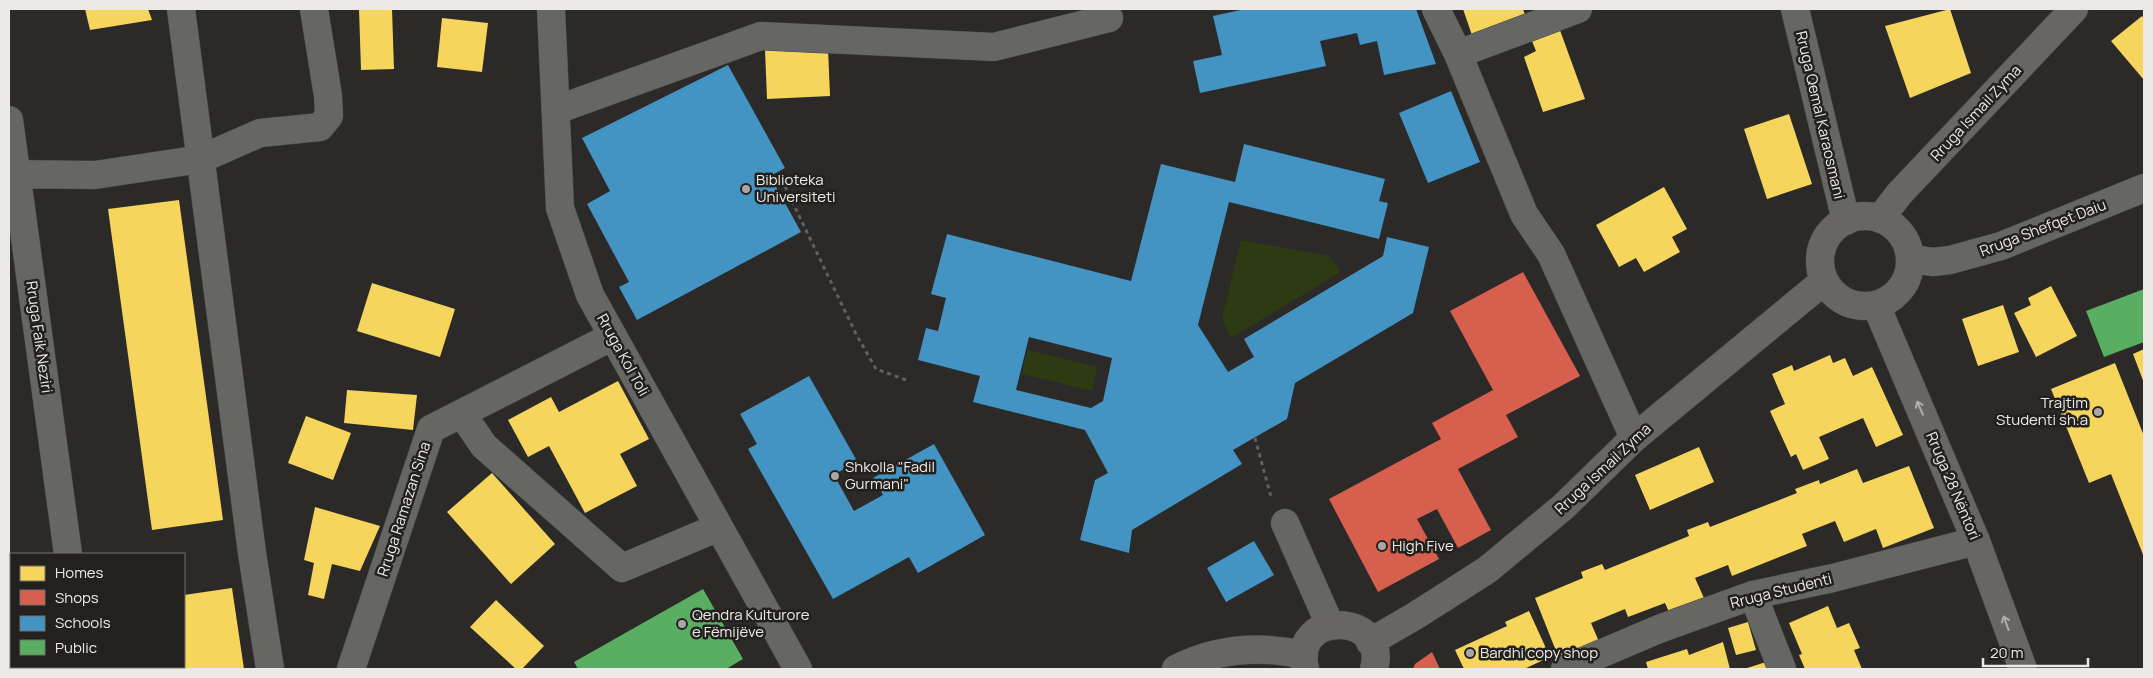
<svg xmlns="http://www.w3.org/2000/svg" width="2153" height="678" font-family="Manrope,sans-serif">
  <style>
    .green { fill: #2d3a12 }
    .homes { fill: #f6d55c }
    .shops { fill: #d6604d }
    .schools { fill: #4393c3; fill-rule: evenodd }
    .public { fill: #5aae61 }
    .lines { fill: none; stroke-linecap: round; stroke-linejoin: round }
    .minor-casing { stroke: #454544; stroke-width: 29 }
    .major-casing { stroke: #454544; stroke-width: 29 }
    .path { stroke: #61605f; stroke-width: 3; stroke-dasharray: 4 4; stroke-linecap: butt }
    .minor { stroke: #666665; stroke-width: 28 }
    .major { stroke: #676665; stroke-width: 28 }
    .oneway { stroke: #b0afac }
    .poi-dot { fill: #a8a7a4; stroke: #23211d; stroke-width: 2 }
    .labels { text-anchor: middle; stroke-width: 5; stroke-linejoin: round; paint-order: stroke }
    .street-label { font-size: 15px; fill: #ebeae7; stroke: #23211d }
    .poi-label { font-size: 15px; fill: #ebeae7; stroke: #23211d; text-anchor: start }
  </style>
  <rect width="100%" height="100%" fill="#2b2a28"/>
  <path class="green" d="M1241,240L1329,256L1341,272L1231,338L1222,319Z
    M1027,350L1097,367L1092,391L1022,374Z"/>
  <path class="homes" d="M85,9H148L152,20L90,30Z
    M359,9H392L394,69L361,70Z
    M1463,9H1523L1528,23L1474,41Z
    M1950,9L1971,73L1910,98L1885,26Z
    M2142,16L2144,19V80L2111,41Z
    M442,18L488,23L482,72L437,67Z
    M1557,22L1585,99L1543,112L1524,57L1536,51L1528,31Z
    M828,48L830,96L767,99L765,50Z
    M1789,114L1812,184L1767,199L1744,129Z
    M1664,187L1687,229L1672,237L1680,252L1644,272L1636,258L1619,267L1596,225Z
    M179,200L223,520L152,530L108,209Z
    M372,283L455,309L440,357L357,331Z
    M2051,286L2077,336L2036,357L2014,313L2031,305L2028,298Z
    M2003,305L2019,352L1978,366L1962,319Z
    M2144,349V383L2133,354Z
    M1830,355L1833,363L1845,358L1853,376L1872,367L1903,435L1876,447L1863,418L1819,437L1829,459L1803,470L1796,454L1791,457L1770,411L1785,404L1772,374L1792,365L1794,371Z
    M2115,363L2144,436V557L2111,474L2089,483L2051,389Z
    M618,381L649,439L620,454L637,486L585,513L549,446L528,457L508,420L551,397L559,412Z
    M347,390L417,395L413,430L344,423Z
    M306,416L351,433L333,480L288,463Z
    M1699,447L1714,482L1650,510L1635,475Z
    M1909,466L1934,528L1883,548L1876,529L1844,542L1835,521L1802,534L1807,546L1732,576L1728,565L1695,578L1704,598L1669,612L1665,603L1628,617L1625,609L1591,623L1600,644L1560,661L1535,598L1583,578L1581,572L1602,564L1605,570L1689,536L1687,530L1708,522L1710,527L1797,493L1795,489L1819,480L1820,484L1857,469L1863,483Z
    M492,473L555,544L511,584L447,512Z
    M315,507L380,526L360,571L332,564L324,599L308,595L314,563L304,560Z
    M232,588L244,669H171V667H184V595Z
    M496,600L544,646L522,669H516L470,627Z
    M1828,606L1837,628L1849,623L1860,648L1854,650L1862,669H1805L1799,655L1802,654L1789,623Z
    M1529,611L1550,657L1524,669H1464L1455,650L1507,626L1505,622Z
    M1748,622L1756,650L1736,655L1728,628Z
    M1723,642L1730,669H1648L1646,662L1687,649L1689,655Z
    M11,650V667H59V669H9V651Z
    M1766,662L1768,669H1744Z"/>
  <path class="shops" d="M1523,272L1580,376L1506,415L1518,437L1458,469L1491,530L1458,548L1437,509L1417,519L1439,559L1378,592L1329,499L1441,439L1432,423L1493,390L1450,311Z
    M1432,652L1440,669H1413L1415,664Z"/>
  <path class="schools" d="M1245,9H1416L1436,64L1384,75L1377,41L1360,45L1357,33L1320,41L1326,66L1200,93L1193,61L1222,55L1213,16Z
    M728,65L785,168L770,176L801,232L637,320L619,287L629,282L587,204L610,191L582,138Z
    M1451,91L1480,162L1428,183L1399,113Z
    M1244,144L1385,179L1379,201L1388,203L1379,239L1229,202L1198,325L1228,372L1254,357L1244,339L1383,256L1387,237L1429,247L1413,313L1295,383L1287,419L1233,450L1242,464L1132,530L1129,553L1080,540L1095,480L1108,473L1085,430L973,402L980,376L918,360L926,328L938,331L946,298L931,294L947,234L1131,281L1161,164L1235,182ZM1029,337L1112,358L1103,401L1091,408L1016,390Z
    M809,376L857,461L834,475L854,511L883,495L873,478L934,444L985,535L918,573L909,557L833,599L748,449L757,444L740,414Z
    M1254,541L1274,575L1226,602L1207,568Z"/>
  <path class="public" d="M2144,289V342L2104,357L2086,311Z
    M703,589L743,659L726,669H578L574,662Z"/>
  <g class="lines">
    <defs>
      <path id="minor" d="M181,9L252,553L270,669
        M551,9L560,208L590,295L798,669
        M1436,9L1458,54L1524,214L1551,254L1634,438
        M1795,9L1846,221
        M1458,54L1578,9
        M556,110L761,36L994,47L1109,18
        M9,120L68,554
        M9,174L95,175L201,159L260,133L320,127L329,116L328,96L314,9
        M1910,259L1933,262L1950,260L2001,246L2144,188
        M462,414L484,446L622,568L719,527
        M1285,523L1330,625
        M9,582H11
        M1753,595L1782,669
        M85,667V669
        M351,669L431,429L613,336
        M1565,669L1659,629L1753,595L1833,578L1976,541"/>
      <path id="major" d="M1820 261a45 45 0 1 1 90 0a45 45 0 1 1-90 0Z
        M1880,219L1899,194L2074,9
        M1876,305L1976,541L2023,669
        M1370,642L1415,616L1487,570L1563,507L1634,438L1824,281
        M1176,669C1217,648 1259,645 1304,655
        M1305,669C1290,609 1390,612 1374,669"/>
    </defs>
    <use href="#minor" class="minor-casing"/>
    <use href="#major" class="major-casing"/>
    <path class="path" d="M778,172L856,334L876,369L909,381
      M1255,438L1271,497"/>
    <use href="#minor" class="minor"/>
    <use href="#major" class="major"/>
  </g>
  <defs><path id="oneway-shaft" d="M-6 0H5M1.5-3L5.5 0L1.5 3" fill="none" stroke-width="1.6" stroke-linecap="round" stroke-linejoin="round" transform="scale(1.25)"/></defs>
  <g class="oneway">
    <use href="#oneway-shaft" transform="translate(1920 408) rotate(-113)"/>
    <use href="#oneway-shaft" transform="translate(2006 623) rotate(-110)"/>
  </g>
  <g class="poi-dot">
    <circle cx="746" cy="189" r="5"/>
    <circle cx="2098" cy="412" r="5"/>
    <circle cx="835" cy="476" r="5"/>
    <circle cx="1382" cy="546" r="5"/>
    <circle cx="682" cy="624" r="5"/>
    <circle cx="1470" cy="653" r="5"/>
  </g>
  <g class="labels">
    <g class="street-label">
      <text transform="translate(1976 113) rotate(-47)" y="5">Rruga Ismail Zyma</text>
      <text transform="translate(1820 115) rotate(77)" y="5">Rruga Qemal Karaosmani</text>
      <text transform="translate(2043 228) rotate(-21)" y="5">Rruga Shefqet Daiu</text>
      <text transform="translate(39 337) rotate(82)" y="5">Rruga Faik Neziri</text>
      <text transform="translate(623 355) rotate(61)" y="5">Rruga Kol Toli</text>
      <text transform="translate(1603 469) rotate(-43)" y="5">Rruga Ismail Zyma</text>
      <text transform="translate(1953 486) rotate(67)" y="5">Rruga 28 Nëntori</text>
      <text transform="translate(404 509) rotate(-72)" y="5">Rruga Ramazan Sina</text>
      <text transform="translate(1781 591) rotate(-14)" y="5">Rruga Studenti</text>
    </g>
    <g class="poi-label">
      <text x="756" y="185">Biblioteka<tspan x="756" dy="17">Universiteti</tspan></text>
      <text x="2088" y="408" text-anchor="end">Trajtim<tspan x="2088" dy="17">Studenti sh.a</tspan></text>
      <text x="845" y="472">Shkolla "Fadil<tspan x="845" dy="17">Gurmani"</tspan></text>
      <text x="1392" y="551">High Five</text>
      <text x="692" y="620">Qendra Kulturore<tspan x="692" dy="17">e Fëmijëve</tspan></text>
      <text x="1480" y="658">Bardhi copy shop</text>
    </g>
  </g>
  <rect width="2153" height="678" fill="none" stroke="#ebeae7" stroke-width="20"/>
  <rect x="10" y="553" width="175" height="115" fill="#23211d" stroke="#73716e"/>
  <rect x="20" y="566" width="25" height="15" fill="#f6d55c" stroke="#73716e"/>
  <text x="55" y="578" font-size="15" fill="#ebeae7">Homes</text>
  <rect x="20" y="590" width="25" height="15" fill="#d6604d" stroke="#73716e"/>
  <text x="55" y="603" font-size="15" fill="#ebeae7">Shops</text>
  <rect x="20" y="616" width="25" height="15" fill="#4393c3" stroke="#73716e"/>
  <text x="55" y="628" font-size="15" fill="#ebeae7">Schools</text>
  <rect x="20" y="640" width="25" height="15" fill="#5aae61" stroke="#73716e"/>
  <text x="55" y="653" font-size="15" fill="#ebeae7">Public</text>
  <path d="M1983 658v8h105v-8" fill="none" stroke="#ebeae7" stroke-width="2.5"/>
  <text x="1990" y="658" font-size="15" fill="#ebeae7" stroke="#23211d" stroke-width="4" paint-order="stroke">20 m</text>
</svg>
